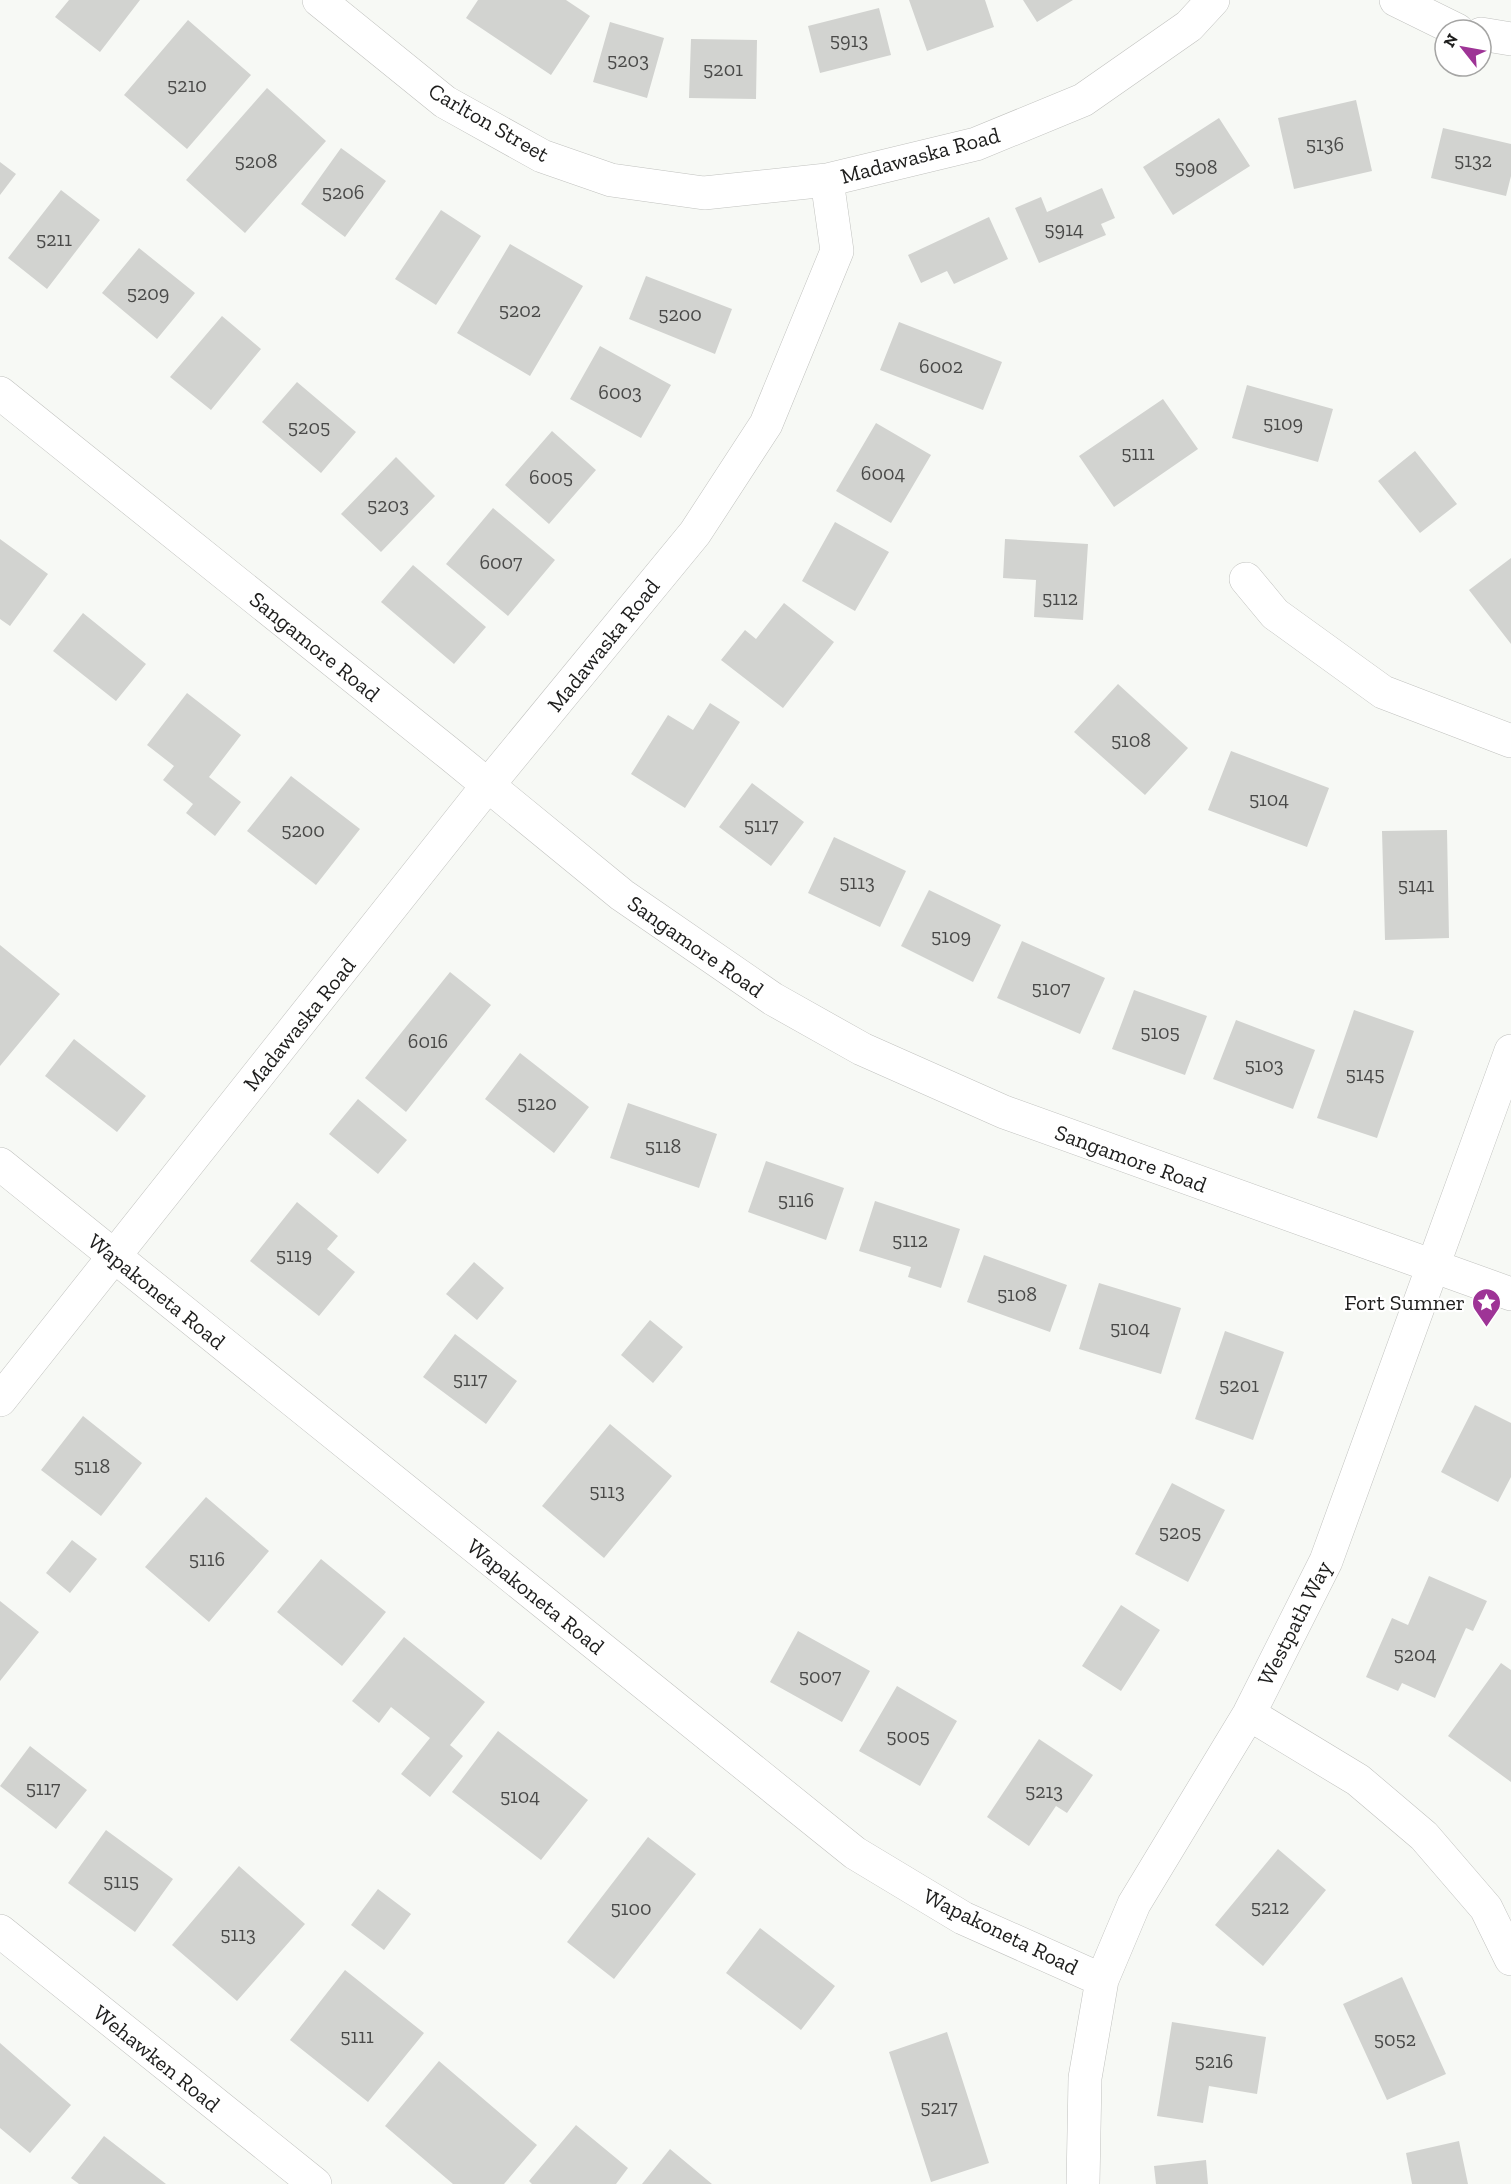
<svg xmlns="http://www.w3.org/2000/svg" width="1511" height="2184" font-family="'Zilla Slab',serif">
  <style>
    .building { fill: #d2d3d0 }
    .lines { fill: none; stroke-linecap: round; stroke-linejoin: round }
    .minor-casing { stroke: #c1c2bf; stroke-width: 34 }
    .tertiary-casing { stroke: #c1c2bf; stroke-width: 34 }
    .minor { stroke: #fff; stroke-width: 33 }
    .tertiary { stroke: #fff; stroke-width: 33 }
    .labels { text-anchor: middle; stroke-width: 4.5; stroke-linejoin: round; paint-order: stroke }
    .number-label { font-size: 20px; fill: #4a4a49 }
    .street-label { font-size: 22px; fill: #1d1d1c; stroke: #fff }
    .poi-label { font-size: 22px; fill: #1d1d1c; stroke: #fff; text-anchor: end }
  </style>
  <rect width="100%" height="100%" fill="#f7f9f5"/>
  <path class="building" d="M69,0H140L100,52L55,17Z
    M478,0H566L590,16L551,75L466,18Z
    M909,0H985L994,27L927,51Z
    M1023,0H1073L1037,22Z
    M879,8L891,55L820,73L808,26Z
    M188,20L251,75L187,149L124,95Z
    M610,22L664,38L647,98L593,82Z
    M691,39L757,40L756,99L689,98Z
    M267,88L326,141L245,233L186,180Z
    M1356,100L1372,171L1294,189L1278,118Z
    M1219,118L1250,166L1173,215L1143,167Z
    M1443,128L1511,144V176L1506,196L1431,178Z
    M341,148L386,181L345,237L301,204Z
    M0,162L16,174L0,195Z
    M1102,188L1115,218L1101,224L1106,235L1039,263L1015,208L1041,197L1047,212Z
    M61,190L100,220L47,289L8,258Z
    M441,210L481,236L436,305L395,279Z
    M989,217L1008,259L954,284L947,271L921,283L908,255Z
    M510,244L583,286L530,376L457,333Z
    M139,248L195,293L157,339L102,293Z
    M646,276L732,309L715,354L629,319Z
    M222,316L261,349L211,410L170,377Z
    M899,322L1002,362L983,410L880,370Z
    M600,346L671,385L641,438L570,399Z
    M297,382L356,432L321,473L262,422Z
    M1247,385L1333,409L1318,462L1232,438Z
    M1163,399L1198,449L1114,507L1079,456Z
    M876,423L931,455L891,523L836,491Z
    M552,431L596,470L549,524L505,485Z
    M1415,451L1457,504L1420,533L1378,481Z
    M396,457L435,496L381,552L341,514Z
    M493,508L555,560L508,616L446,564Z
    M835,522L889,552L855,611L802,581Z
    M0,539L48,574L10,626L0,619Z
    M1005,539L1088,544L1083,620L1034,617L1036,580L1003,578Z
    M1511,558V644L1469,590Z
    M413,565L486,627L454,664L381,602Z
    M784,603L834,642L783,708L721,660L745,630L756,639Z
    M83,613L146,664L116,701L53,651Z
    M1118,684L1188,748L1145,795L1074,732Z
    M187,693L241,735L209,777L241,802L215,836L186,813L193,804L163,780L174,766L147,745Z
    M710,703L740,722L685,808L631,774L668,715L693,730Z
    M1231,751L1329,788L1307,847L1208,810Z
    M291,776L360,829L316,885L247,831Z
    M752,783L804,822L771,866L719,827Z
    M1447,830L1449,938L1385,940L1382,831Z
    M834,837L906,871L880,927L808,893Z
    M929,890L1001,925L973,982L901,946Z
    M1022,941L1105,978L1080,1034L997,998Z
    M0,945L60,994L0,1066Z
    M450,972L491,1005L406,1112L365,1078Z
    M1134,990L1207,1016L1185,1075L1112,1049Z
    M1354,1010L1414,1031L1377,1138L1317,1118Z
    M1236,1020L1315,1050L1293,1109L1213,1079Z
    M74,1039L146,1096L117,1132L45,1076Z
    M520,1053L589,1107L554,1153L485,1099Z
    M358,1099L407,1140L378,1174L329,1134Z
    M628,1103L717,1134L699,1188L610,1158Z
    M766,1161L844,1188L826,1240L748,1212Z
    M875,1201L960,1229L941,1288L908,1277L911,1267L859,1251Z
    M297,1202L338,1236L327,1249L355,1272L319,1316L250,1261Z
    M984,1255L1067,1285L1050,1332L967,1302Z
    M474,1262L504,1288L477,1320L446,1294Z
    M1099,1283L1181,1308L1161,1374L1079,1349Z
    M650,1320L683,1347L653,1383L621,1355Z
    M1225,1331L1284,1352L1253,1440L1195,1419Z
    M455,1334L517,1381L486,1424L423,1377Z
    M1475,1405L1511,1423V1477L1498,1502L1441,1472Z
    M83,1416L142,1463L101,1516L41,1470Z
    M610,1424L672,1476L604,1558L542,1506Z
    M1172,1483L1225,1510L1188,1582L1135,1554Z
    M206,1497L269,1551L209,1622L145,1567Z
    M72,1540L97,1559L70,1593L46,1573Z
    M321,1559L386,1612L342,1666L277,1612Z
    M1429,1576L1487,1601L1473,1631L1466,1628L1435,1698L1402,1683L1398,1691L1366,1677L1392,1618L1408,1625Z
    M0,1601L39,1632L0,1681Z
    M1121,1605L1160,1630L1121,1691L1082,1666Z
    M798,1631L870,1671L842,1722L770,1682Z
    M404,1637L485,1702L450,1745L463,1756L430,1797L401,1774L430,1738L391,1707L379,1723L352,1701Z
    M1501,1663L1511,1670V1782L1448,1736Z
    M897,1686L957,1721L920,1786L859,1751Z
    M498,1731L588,1800L541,1860L452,1792Z
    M1039,1739L1093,1775L1067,1813L1056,1806L1029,1846L987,1817Z
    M30,1746L87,1790L56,1829L0,1786Z
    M106,1830L173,1879L135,1932L68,1883Z
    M648,1837L696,1874L614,1979L567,1942Z
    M1278,1849L1326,1890L1263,1966L1215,1925Z
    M239,1866L305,1924L237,2001L172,1945Z
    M378,1889L411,1914L384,1950L351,1925Z
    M760,1928L835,1986L801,2030L726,1973Z
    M345,1970L424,2033L368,2102L290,2040Z
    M1402,1977L1446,2074L1387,2100L1343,2004Z
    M1172,2022L1266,2037L1257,2094L1209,2086L1203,2123L1157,2116Z
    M947,2032L989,2163L931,2182L889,2052Z
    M0,2043L71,2105L30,2153L0,2128Z
    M439,2061L537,2145L504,2184H453L385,2126Z
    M576,2125L628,2168L616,2184H532L529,2181Z
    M104,2136L166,2184H79L71,2178Z
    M1459,2141L1468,2184H1412L1406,2153Z
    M670,2149L712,2184H642Z
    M1206,2160L1208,2184H1156L1154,2166Z"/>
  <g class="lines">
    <defs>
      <path id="minor" d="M319,0L445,102L542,156L611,180L704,193L827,180L976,144L1083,100L1189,26L1213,0
        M1396,0L1457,30
        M1481,34L1511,39
        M1246,579L1275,614L1383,692L1511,741
        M0,1164L855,1853L963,1918L1102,1980
        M0,1400L488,785L695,533L766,424L837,251L827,180
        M1249,1714L1358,1780L1424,1836L1486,1908L1511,1959
        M0,1931L315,2184
        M1083,2184L1085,2078L1102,1980L1134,1904L1249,1714L1326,1561L1511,1051"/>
      <path id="tertiary" d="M0,393L451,755L622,895L773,999L862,1049L1004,1112L1511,1294"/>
    </defs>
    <use href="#minor" class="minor-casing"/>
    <use href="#tertiary" class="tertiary-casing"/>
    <use href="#minor" class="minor"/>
    <use href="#tertiary" class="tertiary"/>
  </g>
  <defs>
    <symbol id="sight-pin" viewBox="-11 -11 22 30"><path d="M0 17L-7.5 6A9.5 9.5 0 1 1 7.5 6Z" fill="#9e3496" stroke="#fff"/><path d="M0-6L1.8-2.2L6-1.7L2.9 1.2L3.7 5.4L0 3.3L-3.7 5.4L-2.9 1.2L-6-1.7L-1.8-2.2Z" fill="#fff"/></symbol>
  </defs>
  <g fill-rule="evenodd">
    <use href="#sight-pin" x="1470" y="1286" width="33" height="45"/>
  </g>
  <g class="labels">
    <g class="number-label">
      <text x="849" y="47">5913</text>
      <text x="628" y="67">5203</text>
      <text x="723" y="76">5201</text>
      <text x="187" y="92">5210</text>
      <text x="1325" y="151">5136</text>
      <text x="1473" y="167">5132</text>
      <text x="256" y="168">5208</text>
      <text x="1196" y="174">5908</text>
      <text x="343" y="199">5206</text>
      <text x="1064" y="236">5914</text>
      <text x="54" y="246">5211</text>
      <text x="148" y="300">5209</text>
      <text x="520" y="317">5202</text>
      <text x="680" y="321">5200</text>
      <text x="941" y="373">6002</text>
      <text x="620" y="399">6003</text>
      <text x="1283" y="430">5109</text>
      <text x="309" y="434">5205</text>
      <text x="1138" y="460">5111</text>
      <text x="883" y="480">6004</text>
      <text x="551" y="484">6005</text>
      <text x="388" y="512">5203</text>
      <text x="501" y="569">6007</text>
      <text x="1060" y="605">5112</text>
      <text x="1131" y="747">5108</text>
      <text x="1269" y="806">5104</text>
      <text x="761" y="832">5117</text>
      <text x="303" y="837">5200</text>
      <text x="857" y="889">5113</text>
      <text x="1416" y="892">5141</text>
      <text x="951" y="943">5109</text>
      <text x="1051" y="995">5107</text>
      <text x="1160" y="1039">5105</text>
      <text x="428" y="1048">6016</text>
      <text x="1264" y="1072">5103</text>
      <text x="1365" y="1081">5145</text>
      <text x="537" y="1110">5120</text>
      <text x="663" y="1153">5118</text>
      <text x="796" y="1207">5116</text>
      <text x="910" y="1247">5112</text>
      <text x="294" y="1262">5119</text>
      <text x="1017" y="1301">5108</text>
      <text x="1130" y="1335">5104</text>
      <text x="470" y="1386">5117</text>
      <text x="1239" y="1392">5201</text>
      <text x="92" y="1473">5118</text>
      <text x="607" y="1498">5113</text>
      <text x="1180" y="1539">5205</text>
      <text x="207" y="1566">5116</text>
      <text x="1415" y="1661">5204</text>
      <text x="820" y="1683">5007</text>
      <text x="908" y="1743">5005</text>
      <text x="43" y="1795">5117</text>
      <text x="1044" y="1798">5213</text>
      <text x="520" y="1803">5104</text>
      <text x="121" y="1888">5115</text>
      <text x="1270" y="1914">5212</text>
      <text x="631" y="1915">5100</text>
      <text x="238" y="1941">5113</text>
      <text x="357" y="2043">5111</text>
      <text x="1395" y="2046">5052</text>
      <text x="1214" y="2068">5216</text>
      <text x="939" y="2114">5217</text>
    </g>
    <g class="street-label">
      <text transform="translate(489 122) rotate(30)" y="8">Carlton Street</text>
      <text transform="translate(920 155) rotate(-15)" y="8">Madawaska Road</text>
      <text transform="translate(603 645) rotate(-51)" y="8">Madawaska Road</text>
      <text transform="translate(315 646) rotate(39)" y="8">Sangamore Road</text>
      <text transform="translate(696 946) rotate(35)" y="8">Sangamore Road</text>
      <text transform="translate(299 1024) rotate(-51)" y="8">Madawaska Road</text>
      <text transform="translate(1131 1158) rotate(20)" y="8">Sangamore Road</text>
      <text transform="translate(157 1291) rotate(39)" y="8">Wapakoneta Road</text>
      <text transform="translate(536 1596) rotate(39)" y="8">Wapakoneta Road</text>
      <text transform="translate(1294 1623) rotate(-63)" y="8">Westpath Way</text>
      <text transform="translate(1001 1931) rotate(26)" y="8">Wapakoneta Road</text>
      <text transform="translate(157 2058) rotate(39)" y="8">Wehawken Road</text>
    </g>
    <g class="poi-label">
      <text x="1465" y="1310">Fort Sumner</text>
    </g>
  </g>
  <g transform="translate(1463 48) rotate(301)"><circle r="28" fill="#ffffff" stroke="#a5a5a4" stroke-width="1.5"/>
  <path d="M0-4.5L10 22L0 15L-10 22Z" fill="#9e3496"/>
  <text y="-9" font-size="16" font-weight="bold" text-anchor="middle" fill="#1d1d1c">N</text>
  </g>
</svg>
